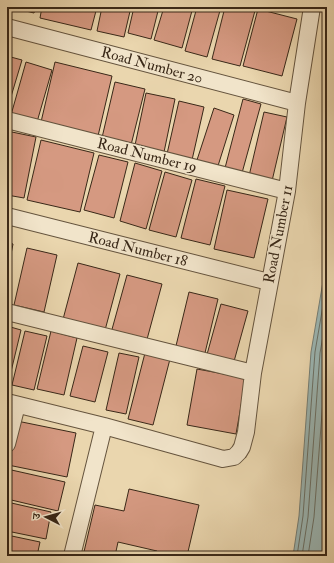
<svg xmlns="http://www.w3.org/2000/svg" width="334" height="563" font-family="'IM FELL Double Pica','Noto Serif Devanagari',serif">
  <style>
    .water { fill: #9bb7b5; stroke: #747e76 }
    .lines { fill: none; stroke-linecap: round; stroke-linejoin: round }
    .shore { stroke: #6a7066; stroke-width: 1 }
    .building { fill: #d59981; stroke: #392818 }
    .street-casing { stroke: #65543e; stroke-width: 18 }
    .street { stroke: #f1e4ca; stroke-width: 16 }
    .labels { text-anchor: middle; stroke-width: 3; stroke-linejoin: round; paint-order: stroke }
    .street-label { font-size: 15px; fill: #392818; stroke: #f1e4ca }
  </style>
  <rect width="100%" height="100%" fill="#ead6ae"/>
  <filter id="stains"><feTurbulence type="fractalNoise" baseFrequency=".005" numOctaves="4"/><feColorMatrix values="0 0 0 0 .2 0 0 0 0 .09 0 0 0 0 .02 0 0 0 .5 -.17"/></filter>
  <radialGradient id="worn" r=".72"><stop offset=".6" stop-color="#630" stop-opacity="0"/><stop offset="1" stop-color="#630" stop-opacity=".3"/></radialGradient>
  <path class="water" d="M327,258V556H293L299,516L311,352Z"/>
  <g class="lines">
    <path class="shore" d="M297,556L303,516L315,352L327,282
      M302,556L308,517L320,353L327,313
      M308,556L314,517L327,349"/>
  </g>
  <path class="building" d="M10,7H36L34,13Z
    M42,7H97L91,30L40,18Z
    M102,7H131L124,37L97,31Z
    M134,7H159L151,39L128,33Z
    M164,7H193L182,48L154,40Z
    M197,7H221L207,57L185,51Z
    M225,7H256L240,66L212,59Z
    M258,9L297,19L282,76L243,66Z
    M7,56L22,60L7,110Z
    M26,62L52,70L37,122L11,115Z
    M55,62L112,76L98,136L41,122Z
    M115,82L145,89L130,149L101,142Z
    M146,93L175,99L163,157L134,150Z
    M243,99L261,104L242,173L225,168Z
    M179,101L204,107L192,160L167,154Z
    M214,108L234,115L217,169L196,163Z
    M264,112L287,117L272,181L249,176Z
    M7,131L36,137L24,198L7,195Z
    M41,140L94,153L80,212L27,200Z
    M99,155L128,162L114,218L84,210Z
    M135,163L162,171L146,229L120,221Z
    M165,172L192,180L176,237L149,230Z
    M196,179L225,186L210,245L181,238Z
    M227,190L268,199L254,258L214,249Z
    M7,242L13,244L7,275Z
    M27,248L57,255L44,312L14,305Z
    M78,263L120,274L104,334L62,323Z
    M127,275L162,284L146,343L111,333Z
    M189,292L218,299L204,357L175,350Z
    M221,304L248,311L233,365L206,358Z
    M7,326L21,330L9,380H7Z
    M25,331L47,336L34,390L12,385Z
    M51,331L77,338L64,395L37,389Z
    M83,346L108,352L95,402L70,396Z
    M119,353L139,357L126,414L106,410Z
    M145,353L170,359L153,425L128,419Z
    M197,369L246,378L236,434L187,425Z
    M17,421L76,433L67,477L8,465Z
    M7,469L65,482L58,511L7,499Z
    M129,489L199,505L187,556H156L157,551L118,542L115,556H83L95,505L124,511Z
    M7,502L51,512L46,539L7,531Z
    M7,535L40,542L37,556H7Z"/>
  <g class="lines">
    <defs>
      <path id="street" d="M7,27L297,103
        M7,120L287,191
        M7,216L269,282
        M7,312L253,373
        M7,402L104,426L223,459L234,457L239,452L242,447L246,432L253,373L287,191L297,103L312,7
        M7,444L17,405
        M72,556L104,426"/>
    </defs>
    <use href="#street" class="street-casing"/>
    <use href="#street" class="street"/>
  </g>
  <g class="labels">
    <g class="street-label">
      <text transform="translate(152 65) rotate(15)" y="5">Road Number 20</text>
      <text transform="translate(147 155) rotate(14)" y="5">Road Number 19</text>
      <text transform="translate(278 234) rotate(-79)" y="5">Road Number 11</text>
      <text transform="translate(138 249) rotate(14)" y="5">Road Number 18</text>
    </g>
  </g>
  <rect width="334" height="563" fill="none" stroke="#ead6ae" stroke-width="24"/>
  <rect x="8" y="8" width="318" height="547" fill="none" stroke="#392818" stroke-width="2"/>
  <rect x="12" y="12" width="310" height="539" fill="none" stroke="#392818"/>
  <g transform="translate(46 517) rotate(276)" stroke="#f1e4ca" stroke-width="3" paint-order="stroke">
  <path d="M0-3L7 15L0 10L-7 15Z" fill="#392818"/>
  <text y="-6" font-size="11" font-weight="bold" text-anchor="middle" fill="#392818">उ</text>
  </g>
  <rect width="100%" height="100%" filter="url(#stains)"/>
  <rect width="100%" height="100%" fill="url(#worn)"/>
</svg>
